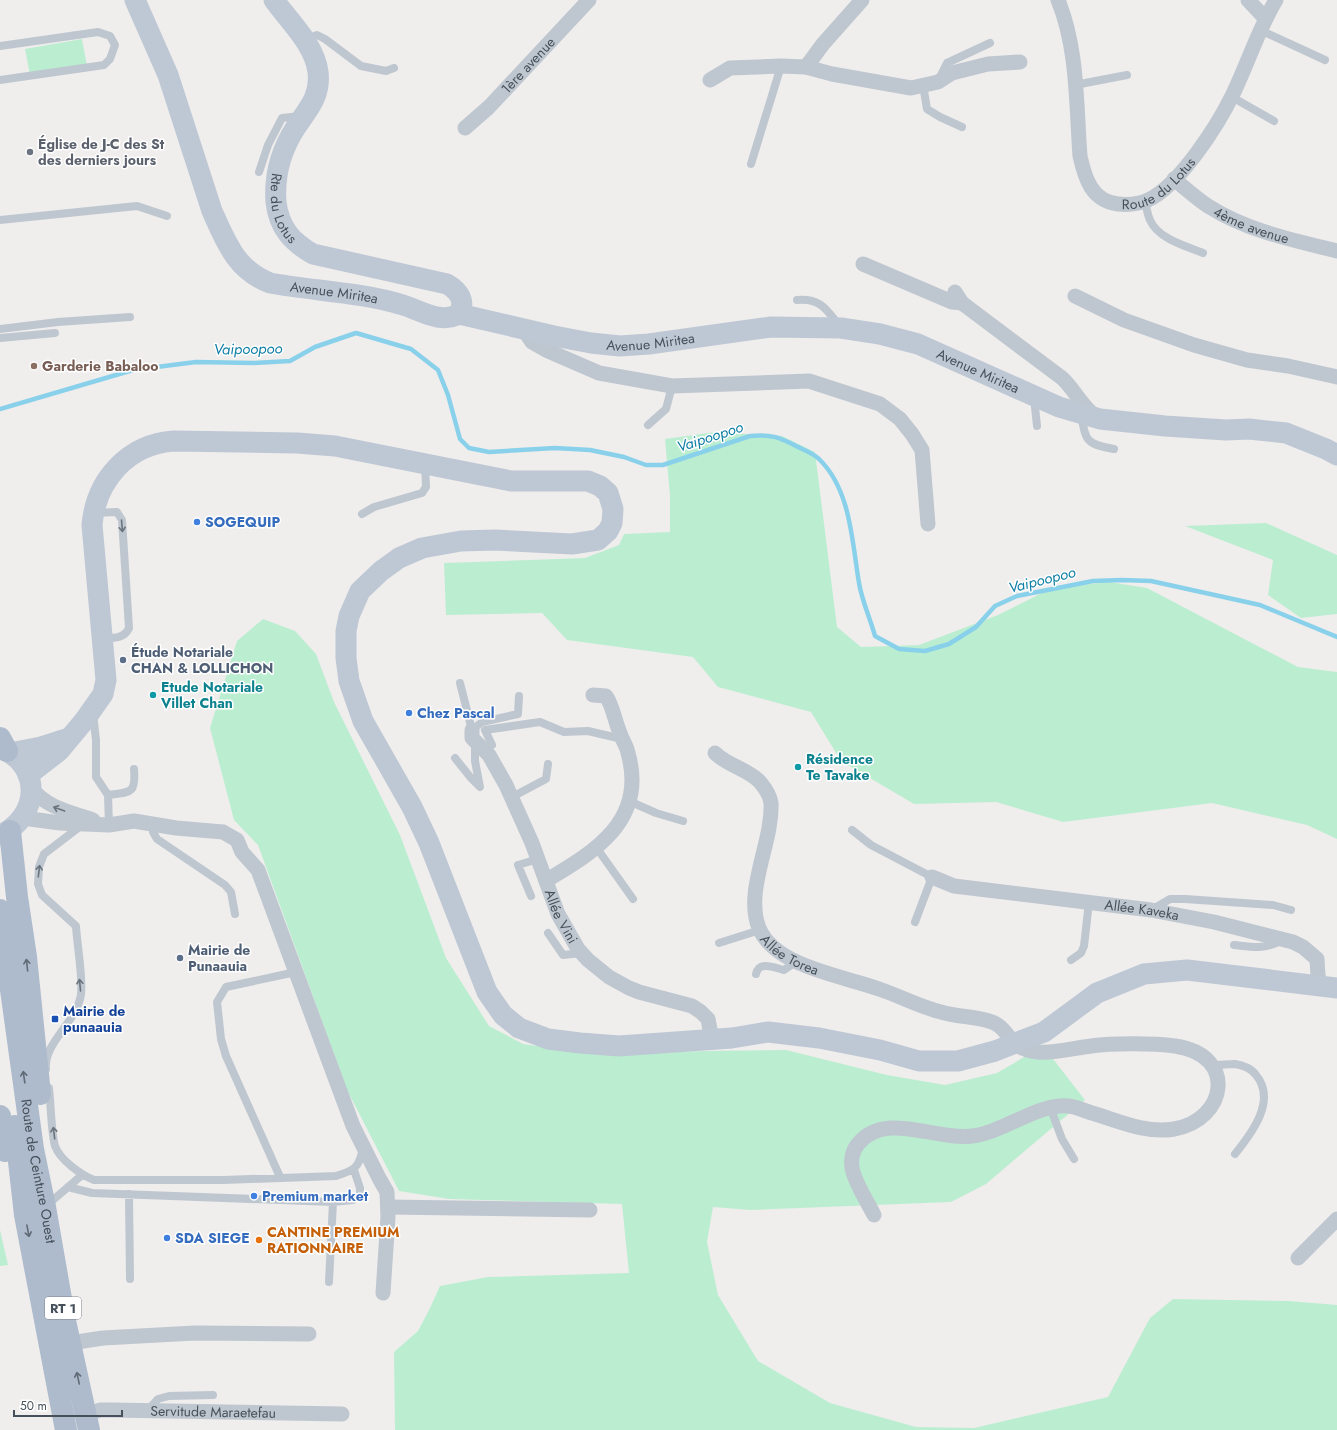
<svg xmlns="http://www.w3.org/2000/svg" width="1337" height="1430" font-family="Jost,sans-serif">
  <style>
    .green { fill: #bbeed1 }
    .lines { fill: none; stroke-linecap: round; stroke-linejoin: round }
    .stream { stroke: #89d1ea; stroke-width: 4.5 }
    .service { stroke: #bec7cf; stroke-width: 8 }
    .minor { stroke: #bec7cf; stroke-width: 15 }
    .secondary { stroke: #bec8d4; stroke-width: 21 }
    .primary { stroke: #adbbcc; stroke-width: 22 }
    .oneway { stroke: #6a747d }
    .oneway2 { stroke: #606b76 }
    .worship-dot { fill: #6b7280; stroke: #fff; stroke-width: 1.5 }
    .education-dot { fill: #8d6e63; stroke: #fff; stroke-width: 1.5 }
    .shop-dot { fill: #3f7fe0; stroke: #fff; stroke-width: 1.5 }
    .service-dot { fill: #5c6f8a; stroke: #fff; stroke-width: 1.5 }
    .culture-dot { fill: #0f9aa8; stroke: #fff; stroke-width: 1.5 }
    .transit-dot { fill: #1a4fb4; stroke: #fff; stroke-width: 1.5 }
    .food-dot { fill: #e8710a; stroke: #fff; stroke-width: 1.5 }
    .labels { text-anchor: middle; stroke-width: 3; stroke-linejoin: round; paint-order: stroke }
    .shield { fill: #fff; stroke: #7e848c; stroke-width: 1 }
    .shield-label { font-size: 13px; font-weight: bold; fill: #46505a }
    .street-label { font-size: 14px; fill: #46505a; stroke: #fff }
    .worship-label { font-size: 14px; font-weight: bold; fill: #5b616d; stroke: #fff; text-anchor: start }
    .education-label { font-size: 14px; font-weight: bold; fill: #785e54; stroke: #fff; text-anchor: start }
    .shop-label { font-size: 14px; font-weight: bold; fill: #366cbe; stroke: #fff; text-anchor: start }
    .service-label { font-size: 14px; font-weight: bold; fill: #4e5e75; stroke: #fff; text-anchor: start }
    .culture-label { font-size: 14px; font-weight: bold; fill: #0d838f; stroke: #fff; text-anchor: start }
    .transit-label { font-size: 14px; font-weight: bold; fill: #164399; stroke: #fff; text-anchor: start }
    .food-label { font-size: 14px; font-weight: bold; fill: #c56008; stroke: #fff; text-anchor: start }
    .water-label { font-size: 15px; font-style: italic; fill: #0e7ea5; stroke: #fff }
  </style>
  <rect width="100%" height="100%" fill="#f0eded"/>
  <path class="green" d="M82,39L87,66L30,75L25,49Z
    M715,432L782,436L815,452L837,627L861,647L919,645L998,615L1052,588L1109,582L1147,588L1298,667L1337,672V839L1307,825L1212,803L1063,822L996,802L914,804L841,761L811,712L718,687L693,657L567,640L542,613L446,615L444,563L585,558L619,545L624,534L670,532V496L665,439Z
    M1266,523L1337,555V614L1301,618L1268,595L1273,560L1185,526Z
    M263,619L295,631L316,654L334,702L400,835L446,958L489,1026L523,1044L601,1055L704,1051L786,1050L887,1075L945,1085L997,1073L1043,1046L1085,1100L986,1184L951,1202L750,1210L713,1207L707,1242L718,1295L758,1361L830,1403L916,1427L974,1428L1108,1397L1150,1318L1173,1299L1289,1301L1337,1305V1430H395L394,1352L418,1331L430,1308L440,1286L488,1277L629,1273L622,1204L449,1199L399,1191L347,1090L258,845L234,820L210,728L237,641Z
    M0,1230L8,1265L0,1266Z"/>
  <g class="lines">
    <path class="stream" d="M0,409L133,370L196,362L254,363L290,361L315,347L356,333L411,349L438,370L448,395L460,439L469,448L489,452L555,448L590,450L624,457L646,465H663L750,436C770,434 779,437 796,446C804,450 815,454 820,460C851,491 852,542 859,583C862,601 870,618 875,636L899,649L925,651L949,644L976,627L995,606L1017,596L1093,581L1122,580L1151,581L1260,605L1337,637"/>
    <path class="service" d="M1260,30L1325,60
      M306,39L317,35L325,39L361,66L386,71L394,68
      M0,46L98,32L110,36L115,45L110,59L104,65L0,80
      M939,79L947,63L990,43
      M923,85L927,109L940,117L962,127
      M1075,85L1127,75
      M1232,97L1274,121
      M751,164L781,66
      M259,172L268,145L282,118L301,116
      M1145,202C1147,208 1147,214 1150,220C1158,239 1186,246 1203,253
      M0,220L137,206L167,216
      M797,300C820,298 826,309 839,325
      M0,329L58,322L130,317
      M0,338L55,333
      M1036,399L1035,407L1037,426
      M1081,414C1086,442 1086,444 1114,449
      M648,425L666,409L672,386
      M94,513L117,512L122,520L129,628C124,639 113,638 102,638
      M362,514L374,507L422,493L426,487L425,464
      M460,683L472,730L482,722L518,714L519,696
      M93,714L96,740V777L108,795L109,825
      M492,745L485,730L540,722L564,732L588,731L622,739
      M455,758L471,778L480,787L475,761V742
      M108,795C131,792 136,794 134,769
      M512,797L546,779L548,764
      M629,801L656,813L683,821
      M154,824L153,832L157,839L225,885L231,892L235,914
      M852,830L871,845L932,877L915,922
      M596,847L633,899
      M531,896L518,865L538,859
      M1153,909L1170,899H1185L1273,905L1291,910
      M548,933L563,955L582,953
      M719,943L760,930
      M1234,945C1253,947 1265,950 1282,940
      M1071,960L1081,953L1084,946L1089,902
      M756,974C759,960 775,968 784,970L797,961
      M1214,1065C1221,1065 1228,1064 1235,1064C1243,1065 1252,1069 1256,1075C1277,1100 1252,1133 1235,1154
      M46,1069C43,1043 78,1021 81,994C83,976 77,945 76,926L42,895L38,884L39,867L44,854L82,825
      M49,1088C51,1105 51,1131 55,1146C60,1160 81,1175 94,1180H224L336,1176C355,1170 359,1168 363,1148
      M1050,1107L1062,1139L1074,1159
      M280,1177L226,1056L221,1039L217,1002L226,987L296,972
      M68,1187L92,1193L333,1202L353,1200L360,1195V1188L354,1170
      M129,1194L130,1279
      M46,1206L82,1175
      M329,1282L333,1202
      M148,1410L158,1399L169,1396L213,1395"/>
    <g class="minor">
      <path id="s1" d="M1058,0C1078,49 1076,104 1080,156C1085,179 1092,201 1118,204C1128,205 1139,204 1148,200C1179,186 1218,125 1233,94C1248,63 1258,30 1276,0"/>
      <path d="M1248,0L1265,18"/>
      <path d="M806,67L823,44L862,0"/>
      <path d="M710,80L730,68L781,66L806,67L832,74L911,88L938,82L952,73L988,64L1020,62"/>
      <path id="s2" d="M465,128L489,107L589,0"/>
      <path id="s3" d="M1174,179C1185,188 1196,198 1208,206C1247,231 1293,240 1337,251"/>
      <path d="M863,264L952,302L962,303"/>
      <path d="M955,292L962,303L1062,378C1074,389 1081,405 1095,416"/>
      <path d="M1075,296L1124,320L1194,345L1247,360L1288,366L1337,377"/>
      <path d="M524,330L532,342L546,350L599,373L672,386L809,381L880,404L900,419L912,434L922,450L928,524"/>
      <path id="s4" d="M472,730V738L489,755L506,785L532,843L558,914L578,949L588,960L609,977L629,988L639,992L692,1006L701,1012L708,1019L712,1040"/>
      <path id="s5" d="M715,753C728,766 748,769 760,782C765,788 770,795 771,803C773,842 744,891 759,928C775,967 844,976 879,989C900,996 920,1007 941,1012C957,1017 973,1016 989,1021C1011,1027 1006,1049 1037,1052C1054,1054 1074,1048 1091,1046C1112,1043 1154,1043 1175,1046C1238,1055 1227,1120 1174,1129C1146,1134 1119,1121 1092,1113C1085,1111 1077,1107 1069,1106C1038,1103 1002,1133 972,1136C936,1141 885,1110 858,1144C852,1151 850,1162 853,1172C857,1186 867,1201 874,1215"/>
      <path d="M31,788C47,808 70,812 93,820"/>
      <path d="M23,818L60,823L109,825L134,821L176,828L223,832L237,840L242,852L258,870L353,1126L379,1178L387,1192L388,1217L383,1293"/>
      <path id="s6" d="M932,877L954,886L1151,910L1214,922L1293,942L1303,947L1317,959L1318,976L1322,986"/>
      <path d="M547,880C596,851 647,820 628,753C627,746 622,740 620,733C615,722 613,706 606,696L593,695"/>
      <path d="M388,1207L590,1210"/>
      <path d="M1298,1258L1337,1219"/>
      <path d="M70,1343L103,1338L195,1333L309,1334"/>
      <path id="s7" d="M86,1415L100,1410H112L342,1414"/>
    </g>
    <g class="secondary">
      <path id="s8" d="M135,0L168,75L212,211C226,242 236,270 270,283C314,291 360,292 403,305C422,311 440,324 459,314L554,336L591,343L620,346L649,344L771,327L841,328L880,334L918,344L1059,407L1100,419L1165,426L1226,430L1249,429L1286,433L1326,449L1337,455"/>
      <path id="s9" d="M274,0C289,21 315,45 318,72C321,96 308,109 296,127C281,150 274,175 276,202C279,228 292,242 313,254L447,284C459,291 466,301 459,314"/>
      <path d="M0,748C43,765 40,817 0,835"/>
      <path d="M10,753L41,747L66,739"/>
      <path d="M28,775L59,751L84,721L103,694L106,680L92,525C96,480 128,444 174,441L297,443L335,446L511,481H588L600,486L608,493L613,509L612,523L608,531L598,540L572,544L495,540L461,541L422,548L399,558L381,571L360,591L349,616L346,631V658L349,681L363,721L412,807L429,843L487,992L503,1015L519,1028L548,1039L580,1043L619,1046L732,1038L768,1032L819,1038L880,1050L919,1061H958L995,1051L1044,1032L1097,993L1144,974L1187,970L1337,988"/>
    </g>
    <g class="primary">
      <path d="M0,738L7,751"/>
      <path d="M10,831L17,897L26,957L40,1094"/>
      <path id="s10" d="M0,910L33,1149L45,1207L64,1316L89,1430"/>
      <path d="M0,1116L5,1151"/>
      <path d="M15,1126L25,1215L66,1430"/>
    </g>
  </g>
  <defs><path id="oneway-shaft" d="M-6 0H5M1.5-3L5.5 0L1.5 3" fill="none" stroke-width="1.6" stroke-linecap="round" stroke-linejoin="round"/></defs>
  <g class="oneway">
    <use href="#oneway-shaft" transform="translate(122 526) rotate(85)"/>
    <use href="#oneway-shaft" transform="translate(59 809) rotate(-160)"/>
    <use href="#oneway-shaft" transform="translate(39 871) rotate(-83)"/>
    <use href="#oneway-shaft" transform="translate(80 985) rotate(-95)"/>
    <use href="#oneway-shaft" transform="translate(54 1133) rotate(-97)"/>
  </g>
  <g class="oneway2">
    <use href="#oneway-shaft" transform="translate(27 965) rotate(-96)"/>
    <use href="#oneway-shaft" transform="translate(24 1077) rotate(-98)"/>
    <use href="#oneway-shaft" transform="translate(28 1231) rotate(79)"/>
    <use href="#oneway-shaft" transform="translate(78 1378) rotate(-102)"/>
  </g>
  <circle class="worship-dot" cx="30" cy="152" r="4"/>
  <circle class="education-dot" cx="34" cy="366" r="4"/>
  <g class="shop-dot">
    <circle cx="197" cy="522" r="4"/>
    <circle cx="409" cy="713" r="4"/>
    <circle cx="254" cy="1196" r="4"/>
    <circle cx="167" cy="1238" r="4"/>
  </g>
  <g class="service-dot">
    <circle cx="123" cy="660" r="4"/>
    <circle cx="180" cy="958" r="4"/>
  </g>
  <g class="culture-dot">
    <circle cx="153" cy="695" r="4"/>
    <circle cx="798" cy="767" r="4"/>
  </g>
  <rect class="transit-dot" x="51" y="1015" width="8" height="8" rx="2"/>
  <circle class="food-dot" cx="259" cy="1240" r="4"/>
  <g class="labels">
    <rect class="shield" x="45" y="1297" width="36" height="22" rx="3"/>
    <g class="shield-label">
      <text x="63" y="1313">RT 1</text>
    </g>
    <g class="street-label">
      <text dy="5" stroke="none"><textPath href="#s2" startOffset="89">1ère avenue</textPath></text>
      <text dy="5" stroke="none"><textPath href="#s1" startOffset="272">Route du Lotus</textPath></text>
      <text dy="5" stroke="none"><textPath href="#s9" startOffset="233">Rte du Lotus</textPath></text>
      <text dy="5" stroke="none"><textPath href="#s3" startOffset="91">4ème avenue</textPath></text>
      <text dy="5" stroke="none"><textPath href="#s8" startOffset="385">Avenue Miritea</textPath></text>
      <text dy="5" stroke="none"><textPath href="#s8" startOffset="709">Avenue Miritea</textPath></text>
      <text dy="5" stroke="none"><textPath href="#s8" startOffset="1045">Avenue Miritea</textPath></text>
      <text dy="5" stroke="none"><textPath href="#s6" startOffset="213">Allée Kaveka</textPath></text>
      <text dy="5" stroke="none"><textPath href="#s4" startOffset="209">Allée Vini</textPath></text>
      <text dy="5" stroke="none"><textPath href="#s5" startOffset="247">Allée Torea</textPath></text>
      <text dy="5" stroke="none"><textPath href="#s10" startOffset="264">Route de Ceinture Ouest</textPath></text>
      <text dy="5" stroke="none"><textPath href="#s7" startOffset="128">Servitude Maraetefau</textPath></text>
    </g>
    <g class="worship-label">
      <text x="38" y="149">Église de J-C des St<tspan x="38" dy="16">des derniers jours</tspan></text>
    </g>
    <g class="education-label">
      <text x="42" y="371">Garderie Babaloo</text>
    </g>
    <g class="shop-label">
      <text x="205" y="527">SOGEQUIP</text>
      <text x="417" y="718">Chez Pascal</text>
      <text x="262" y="1201">Premium market</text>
      <text x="175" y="1243">SDA SIEGE</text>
    </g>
    <g class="service-label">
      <text x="131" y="657">Étude Notariale<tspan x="131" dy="16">CHAN &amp; LOLLICHON</tspan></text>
      <text x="188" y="955">Mairie de<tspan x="188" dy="16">Punaauia</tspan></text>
    </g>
    <g class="culture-label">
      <text x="161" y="692">Etude Notariale<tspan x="161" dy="16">Villet Chan</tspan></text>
      <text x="806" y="764">Résidence<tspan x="806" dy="16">Te Tavake</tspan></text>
    </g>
    <g class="transit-label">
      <text x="63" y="1016">Mairie de<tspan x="63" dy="16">punaauia</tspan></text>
    </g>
    <g class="food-label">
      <text x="267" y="1237">CANTINE PREMIUM<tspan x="267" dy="16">RATIONNAIRE</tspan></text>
    </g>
    <g class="water-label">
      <text transform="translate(248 349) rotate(-1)" y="5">Vaipoopoo</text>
      <text transform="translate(710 437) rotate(-18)" y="5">Vaipoopoo</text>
      <text transform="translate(1042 580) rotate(-14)" y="5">Vaipoopoo</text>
    </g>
  </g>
  <path d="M14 1410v6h108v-6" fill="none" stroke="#46505a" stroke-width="2"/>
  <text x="20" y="1410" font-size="12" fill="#46505a" stroke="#ffffff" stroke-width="3" paint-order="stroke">50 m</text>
</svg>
